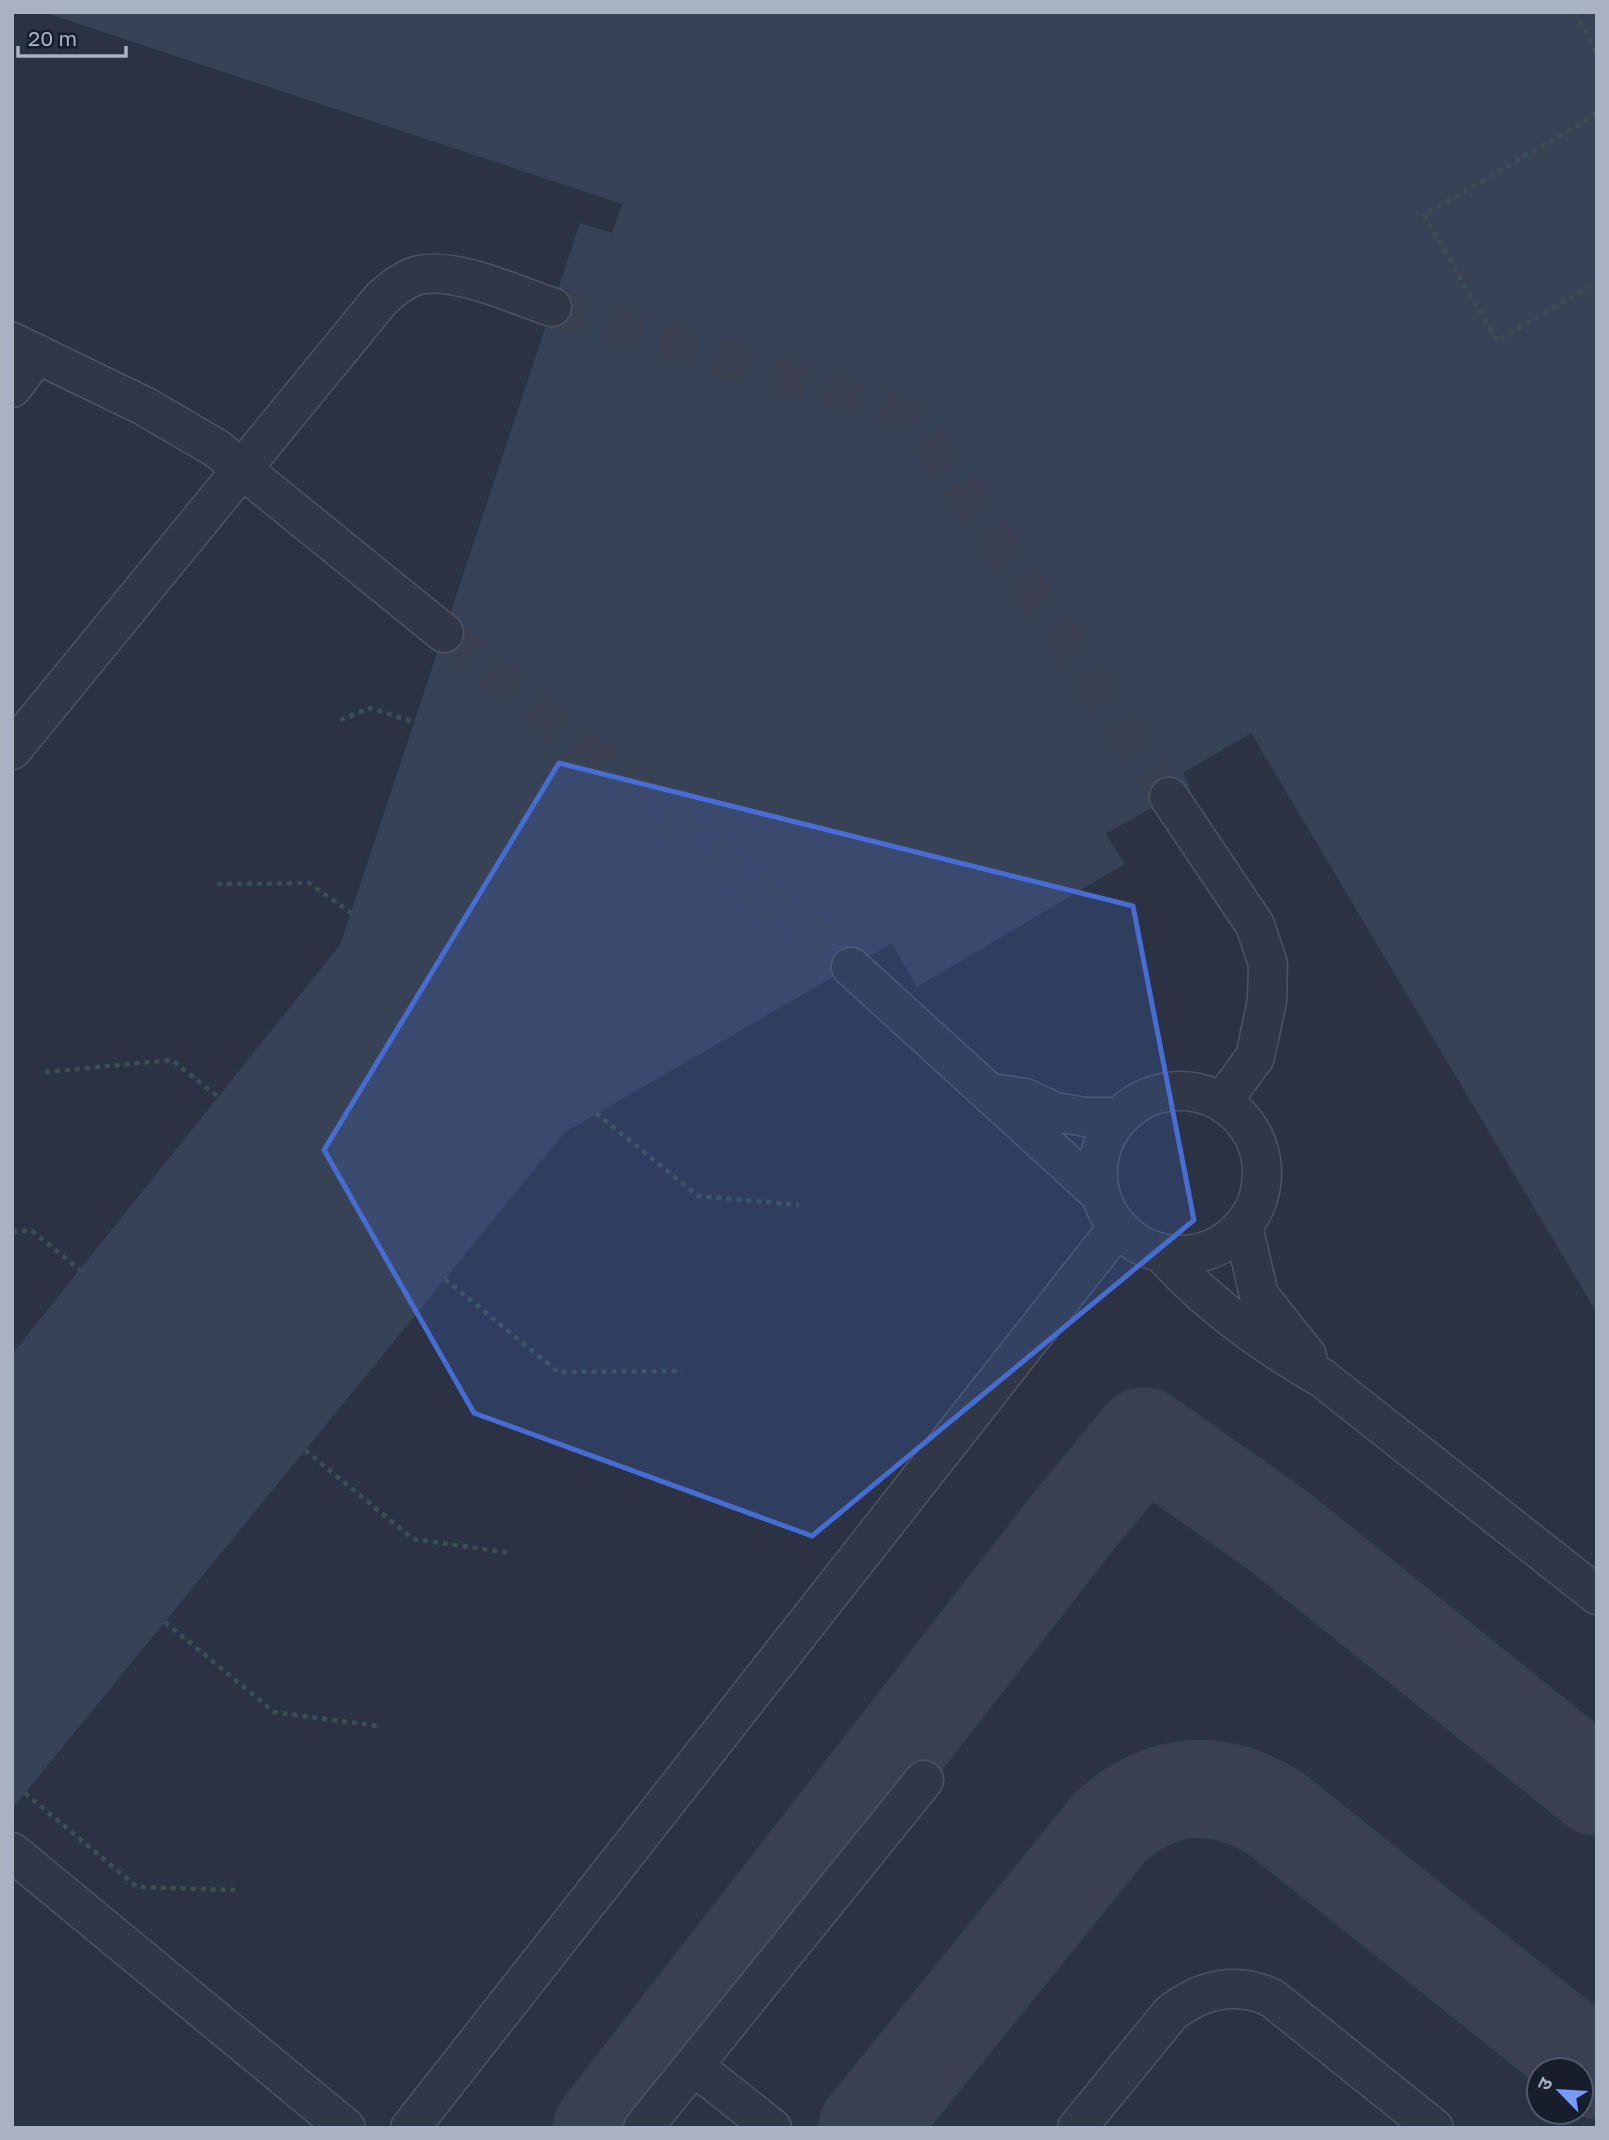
<svg xmlns="http://www.w3.org/2000/svg" width="1609" height="2140" font-family="'Golos Text','Noto Sans Devanagari',sans-serif">
  <style>
    .airport { fill: #2a3243; fill-rule: evenodd }
    .lines { fill: none; stroke-linecap: round; stroke-linejoin: round }
    .taxiway { stroke: #384052; stroke-width: 98 }
    .building { fill: #384257 }
    .minor-tunnel { stroke: #394152; stroke-width: 38; stroke-dasharray: 38 19; stroke-linecap: butt }
    .minor-casing { stroke: #4d5465; stroke-width: 41 }
    .path { stroke: #3c4f55; stroke-width: 4.5; stroke-dasharray: 5 5; stroke-linecap: butt }
    .minor { stroke: #303747; stroke-width: 38 }
    .marked { fill: #476cd2; fill-opacity: 0.2; stroke: #476cd2; stroke-width: 5; stroke-linejoin: round }
  </style>
  <rect width="100%" height="100%" fill="#1d2536"/>
  <path class="airport" d="M12,12H1597V2128H12ZM1539,2070H1581V2112H1539Z"/>
  <g class="lines">
    <path class="taxiway" d="M602,2128L1073,1522L1144,1436L1276,1529L1597,1787
      M867,2128L1110,1827C1162,1781 1217,1777 1275,1813L1597,2070"/>
  </g>
  <path class="building" d="M1597,12V1313L1251,733L1183,773L1190,786L1106,834L1125,864L917,987L892,943L565,1132L12,1809V1354L340,945L580,223L612,233L622,204L43,12Z"/>
  <g class="lines">
    <path class="minor-tunnel" d="M552,307L891,409L909,418L930,444L1169,797
      M444,633L851,967"/>
    <defs>
      <path id="minor" d="M12,342L144,406L216,448L444,633
        M12,388L38,354
        M12,750L382,298C394,288 404,279 419,275C457,267 515,295 552,307
        M1169,797L1255,925L1268,964L1267,1001L1255,1057L1222,1102
        M851,967L1100,1194
        M1098 1173a82 82 0 1 1 164 0a82 82 0 1 1-164 0Z
        M992,1093L1025,1098L1055,1112L1086,1117H1120
        M1243,1226L1259,1295L1307,1356
        M1162,1253C1207,1304 1263,1344 1322,1378L1597,1595
        M12,1852L346,2128
        M694,2066L772,2128
        M410,2128L1118,1227
        M643,2128L924,1780
        M1077,2128L1171,2013C1202,1989 1236,1981 1272,1998L1434,2128"/>
    </defs>
    <use href="#minor" class="minor-casing"/>
    <path class="path" d="M1575,12L1597,54
      M1597,114L1424,215L1497,341L1597,282
      M340,720L370,708L414,722
      M217,884L309,883L351,913
      M45,1072L172,1060L218,1097
      M596,1113L698,1196L799,1205
      M12,1232L31,1230L80,1270
      M445,1279L558,1372L682,1371
      M305,1450L413,1539L511,1553
      M165,1622L274,1712L378,1726
      M25,1793L137,1887L235,1890"/>
    <use href="#minor" class="minor"/>
  </g>
  <path class="marked" d="M559,763L1133,906L1194,1220L812,1536L474,1413L324,1150Z"/>
  <rect width="1609" height="2140" fill="none" stroke="#a9b1c4" stroke-width="28"/>
  <g transform="translate(1560 2091) rotate(295)"><circle r="33" fill="#161d2b" stroke="#515868" stroke-width="2"/>
  <path d="M0-5L12 26L0 18L-12 26Z" fill="#749bff"/>
  <text y="-10" font-size="19" font-weight="bold" text-anchor="middle" fill="#a9b1c4">उ</text>
  </g>
  <path d="M18 46v10h108v-10" fill="none" stroke="#a9b1c4" stroke-width="3.5"/>
  <text x="28" y="46" font-size="21" fill="#a9b1c4" stroke="#161d2b" stroke-width="5" paint-order="stroke">20 m</text>
</svg>
